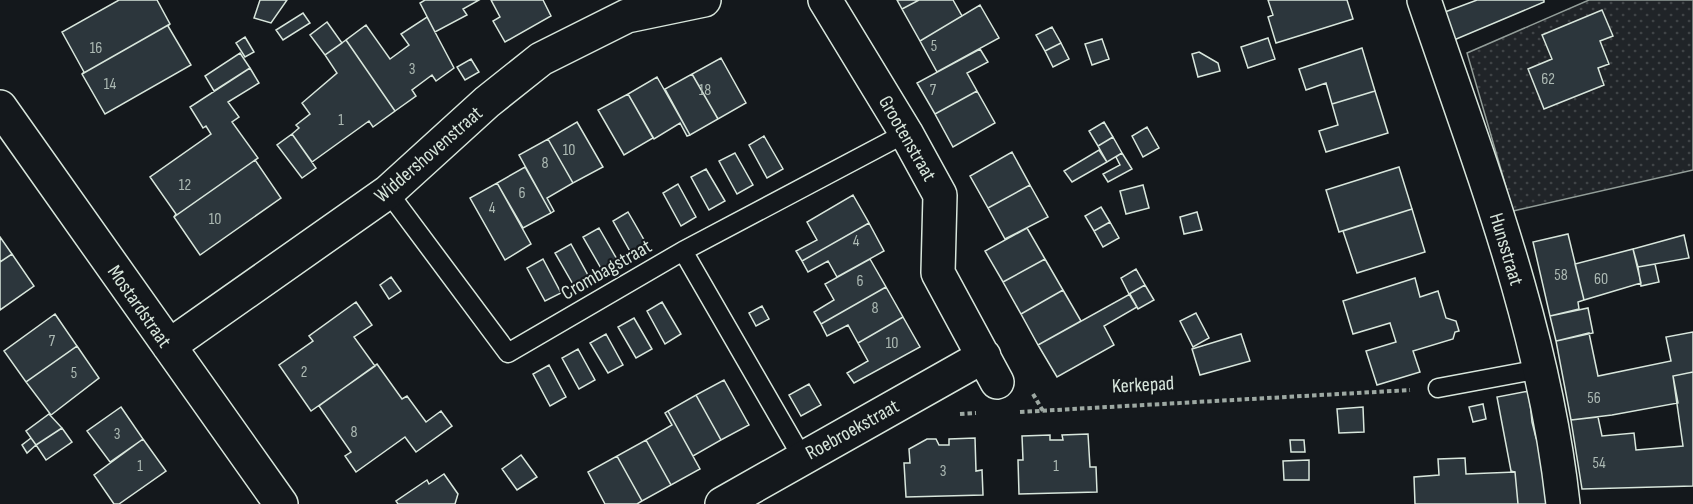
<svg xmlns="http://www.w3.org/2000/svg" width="1693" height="504" font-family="'Sofia Sans Condensed',sans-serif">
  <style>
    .grass { fill: url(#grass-dots); stroke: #939e99; stroke-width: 1.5 }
    .building { fill: #2c363c; stroke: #d8e6dc; stroke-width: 1.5 }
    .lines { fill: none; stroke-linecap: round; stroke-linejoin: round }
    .lane-casing { stroke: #d8e6dc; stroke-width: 21 }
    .street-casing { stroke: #d8e6dc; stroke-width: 36 }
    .path { stroke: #9da8a2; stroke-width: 4; stroke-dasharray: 4.5 3; stroke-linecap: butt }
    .lane { stroke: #14181c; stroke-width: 18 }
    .street { stroke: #14181c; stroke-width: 33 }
    .labels { text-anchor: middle; stroke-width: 4.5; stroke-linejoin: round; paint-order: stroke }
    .number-label { font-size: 16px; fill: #adbab4 }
    .street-label { font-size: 20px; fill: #d8e6dc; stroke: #14181c }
  </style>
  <defs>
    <pattern id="grass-dots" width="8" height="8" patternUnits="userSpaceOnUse" patternTransform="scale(1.5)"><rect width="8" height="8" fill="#202428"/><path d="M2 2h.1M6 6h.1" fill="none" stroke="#404447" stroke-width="1.8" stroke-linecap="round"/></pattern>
  </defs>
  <rect width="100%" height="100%" fill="#14181c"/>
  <path class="grass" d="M1589,0H1693V170L1513,211L1467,53Z"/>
  <path class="building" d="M119,0H157L170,24L82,74L84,72L62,32Z
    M260,0H287L271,23L254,18Z
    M425,0H479L463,9L467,15L435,32L420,3Z
    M491,0H543L551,16L505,42L493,21L500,17Z
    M897,0H919L902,9Z
    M919,0H953L962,16L920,41L902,9Z
    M1268,0H1347L1353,19L1276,43L1268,17L1273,15Z
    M1477,0H1544V2L1454,40L1445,12Z
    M980,5L999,38L937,72L920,41Z
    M1602,10L1613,36L1600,41L1609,64L1598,68L1604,85L1544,109L1528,69L1552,59L1542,35Z
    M303,13L310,23L283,40L276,30Z
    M427,17L454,68L436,81L432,75L412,90L416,96L395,111L346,40L366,25L390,59L409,45L401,34Z
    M327,22L342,43L325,55L310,35Z
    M170,24L168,26L191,65L105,114L82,74Z
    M1052,27L1061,43L1045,51L1036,35Z
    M245,37L254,52L245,57L236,43Z
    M1268,38L1275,59L1248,68L1241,47Z
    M1102,39L1109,59L1092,65L1085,44Z
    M346,40L395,111L373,127L369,121L312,162L292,134L299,128L296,125L310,114L302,103L337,73L325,55Z
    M1061,43L1069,59L1053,67L1045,51Z
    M1362,48L1375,91L1332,104L1326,83L1306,90L1299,69Z
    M980,49L988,62L967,73L977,91L935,114L917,83Z
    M1199,52L1218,63L1220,71L1198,77L1192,54Z
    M240,53L250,68L214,91L205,76Z
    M721,58L746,103L718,119L692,74Z
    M471,59L479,72L465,80L457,67Z
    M250,68L259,83L228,102L239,117L232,122L258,158L174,217L176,214L150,177L211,134L206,126L203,128L190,107Z
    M692,74L718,119L690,135L665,89Z
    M657,77L690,135L687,136L680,123L654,139L628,94Z
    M977,91L995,123L953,147L935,114Z
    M1375,91L1388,133L1326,152L1319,131L1338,125L1332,104Z
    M628,94L653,138L624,155L598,110Z
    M577,122L603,167L573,183L548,139Z
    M1104,122L1113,137L1098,146L1089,131Z
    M1147,127L1159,148L1143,157L1132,136Z
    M292,134L316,168L302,178L277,145Z
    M764,136L783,169L767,178L749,145Z
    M1113,137L1122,153L1107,162L1098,146Z
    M548,139L573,183L547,198L554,211L551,213L519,155Z
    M1099,150L1107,162L1072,182L1064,171Z
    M1012,152L1030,185L988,208L970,176Z
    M735,153L753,185L737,194L719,161Z
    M1122,153L1132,169L1108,182L1103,174L1120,165L1116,157Z
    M258,158L255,160L281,198L200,255L174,217Z
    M525,167L551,213L523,228L497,183Z
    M1399,167L1412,209L1339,232L1326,190Z
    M706,169L725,201L709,210L691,177Z
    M497,183L531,244L505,260L470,198Z
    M678,184L696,217L681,226L663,193Z
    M1030,185L1048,217L1005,239L988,208Z
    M1143,185L1149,208L1126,214L1120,191Z
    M853,195L869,223L802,261L796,251L817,240L807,222Z
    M1101,207L1110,222L1094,231L1085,216Z
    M1412,209L1425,252L1357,273L1343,231Z
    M628,212L647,245L631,253L613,221Z
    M1197,212L1202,230L1184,234L1180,217Z
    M1110,222L1119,238L1103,247L1094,231Z
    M869,223L884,251L837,277L828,261L808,272L802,261Z
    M599,228L618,261L602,270L583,237Z
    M1027,228L1045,259L1003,282L985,251Z
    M1568,234L1584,300L1578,302L1579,309L1550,316L1533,242Z
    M1684,235L1689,258L1638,267L1633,249Z
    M0,237L12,254L0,262Z
    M571,244L589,277L574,286L555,253Z
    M1633,249L1641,283L1584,300L1575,264Z
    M12,254L34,286L0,310V262Z
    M543,259L561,293L545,301L527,268Z
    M870,259L886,287L821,324L814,312L834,300L825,284Z
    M1045,259L1063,290L1021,314L1003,282Z
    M1655,264L1659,282L1641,286L1638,267Z
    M1136,269L1145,285L1129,294L1121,278Z
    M391,277L401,291L389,299L380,285Z
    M1415,278L1420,297L1438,291L1446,318L1456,321L1459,331L1455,332L1453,339L1413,351L1420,372L1377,385L1366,351L1396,342L1390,323L1353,334L1343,301Z
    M1145,285L1154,300L1138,309L1129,294Z
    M886,287L903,317L858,343L848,325L827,336L821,324Z
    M1063,290L1081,321L1038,345L1021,314Z
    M1130,294L1137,307L1104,326L1114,345L1057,377L1038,345Z
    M356,302L372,325L354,337L375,366L311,411L279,365L313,341L309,336Z
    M662,302L681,334L665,344L647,311Z
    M762,306L769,319L756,326L749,313Z
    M1588,308L1593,333L1556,341L1550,316Z
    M1196,313L1209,338L1193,347L1180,321Z
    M55,314L77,346L26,382L4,351Z
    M903,317L920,347L854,383L847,373L868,361L858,343Z
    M634,318L652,349L636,358L618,327Z
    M1693,332V372L1673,376L1678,403L1612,415L1571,420L1556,341L1589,333L1598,376L1671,361L1666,337Z
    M606,334L623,365L608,373L590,343Z
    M1241,334L1250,361L1200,375L1192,349Z
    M77,346L99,378L51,415L26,382Z
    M578,349L595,380L579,389L562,358Z
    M377,364L402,399L407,396L426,422L441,411L452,426L416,452L405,437L356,472L345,456L351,452L319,406Z
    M549,365L566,397L550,406L533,374Z
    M1693,372V486L1582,489L1571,420L1598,417L1602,436L1634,433L1636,450L1683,446L1673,376Z
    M724,380L749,425L721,440L696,395Z
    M809,384L821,405L801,416L789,395Z
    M1529,391L1532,422L1536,438H1538L1547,504H1518L1515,472L1511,471L1497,397Z
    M696,395L721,440L693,456L668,411Z
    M1483,404L1486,419L1473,422L1469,407Z
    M121,407L143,439L110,462L87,431Z
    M1363,407L1364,432L1339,433L1337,409Z
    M668,411L700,469L671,485L646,440L672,425L665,413Z
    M49,414L62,428L36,445L26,431Z
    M62,428L72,442L46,460L36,445Z
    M1088,434L1090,467H1096L1097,492L1019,494L1018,460H1023L1022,436L1050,435V440H1063L1062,435Z
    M31,438L36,445L27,453L22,445Z
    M975,438L976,471L982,470L983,495L906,497L904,463H910L909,449L927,439H936L939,445H949V439Z
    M143,439L166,471L119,504H114L94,475Z
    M646,440L671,485L642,501L617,456Z
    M1290,440H1304L1305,452H1291Z
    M521,455L537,477L517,490L502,469Z
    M617,456L642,501L637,504H605L588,472Z
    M1465,458L1466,474L1515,472L1518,504H1415L1414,477L1439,475L1438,459Z
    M1309,460V480H1284L1283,461Z
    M444,474L458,494L455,504H398L396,501L427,480L429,484Z"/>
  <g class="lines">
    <defs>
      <path id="lane" d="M388,192L508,353L683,251L906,133
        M683,251L802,457
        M1438,388L1540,369"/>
      <path id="street" d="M825,0L906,133L940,195L938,273L997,382
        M1424,0C1480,165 1544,329 1563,504
        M0,107L281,504
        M169,346L388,192L487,102L541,59L627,16L704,0
        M722,504L984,356"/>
    </defs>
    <use href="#lane" class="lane-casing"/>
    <use href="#street" class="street-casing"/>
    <path class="path" d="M1033,394L1043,411
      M1020,412L1410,390
      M960,414L976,413"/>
    <use href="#lane" class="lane"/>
    <use href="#street" class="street"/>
  </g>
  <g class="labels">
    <g class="number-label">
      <text x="934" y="51">5</text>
      <text x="96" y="53">16</text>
      <text x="412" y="74">3</text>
      <text x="1548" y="84">62</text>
      <text x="110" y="89">14</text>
      <text x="705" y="95">18</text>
      <text x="933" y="95">7</text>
      <text x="341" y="125">1</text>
      <text x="569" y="155">10</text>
      <text x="545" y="168">8</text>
      <text x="185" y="190">12</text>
      <text x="522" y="198">6</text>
      <text x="492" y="213">4</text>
      <text x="215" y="224">10</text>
      <text x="856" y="246">4</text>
      <text x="1561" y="280">58</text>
      <text x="1601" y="284">60</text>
      <text x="860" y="286">6</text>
      <text x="875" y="313">8</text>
      <text x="52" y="346">7</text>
      <text x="892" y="348">10</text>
      <text x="304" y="377">2</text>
      <text x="74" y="378">5</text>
      <text x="1594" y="403">56</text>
      <text x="354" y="437">8</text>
      <text x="117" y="439">3</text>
      <text x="1599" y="468">54</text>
      <text x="140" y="471">1</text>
      <text x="1056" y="471">1</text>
      <text x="943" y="476">3</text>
    </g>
    <g class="street-label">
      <text transform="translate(908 138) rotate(60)" y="7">Grootenstraat</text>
      <text transform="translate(428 154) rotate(-41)" y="7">Widdershovenstraat</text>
      <text transform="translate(1507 249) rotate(73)" y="7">Hunsstraat</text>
      <text transform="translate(606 269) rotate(-30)" y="7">Crombagstraat</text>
      <text transform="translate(140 306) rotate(55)" y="7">Mostardstraat</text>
      <text transform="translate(1143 384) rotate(-3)" y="7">Kerkepad</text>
      <text transform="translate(852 429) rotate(-29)" y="7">Roebroekstraat</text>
    </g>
  </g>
</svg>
